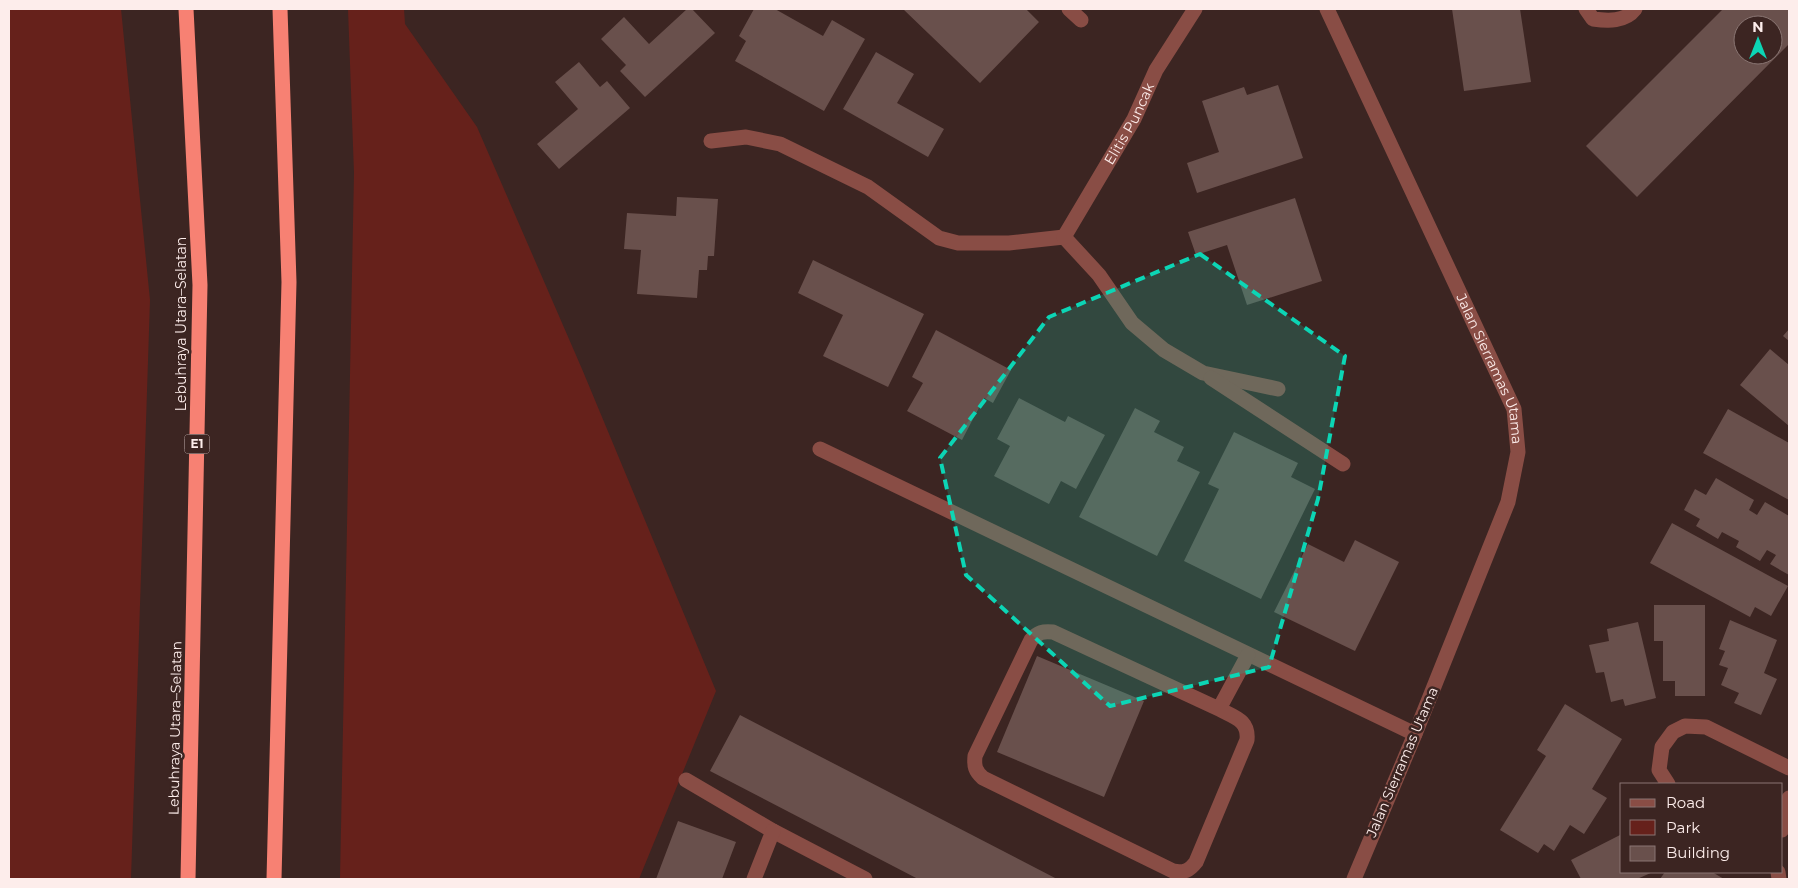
<svg xmlns="http://www.w3.org/2000/svg" width="1798" height="888" font-family="Montserrat,sans-serif">
  <style>
    .green { fill: #66211b }
    .building { fill: #69504c; fill-rule: evenodd }
    .lines { fill: none; stroke-linecap: round; stroke-linejoin: round }
    .minor { stroke: #894d45; stroke-width: 15 }
    .highway { stroke: #f78173; stroke-width: 15 }
    .marked { fill: #0cd5b5; fill-opacity: 0.2; stroke: #0cd5b5; stroke-width: 4; stroke-dasharray: 10 6; stroke-linejoin: round }
    .labels { text-anchor: middle; stroke-width: 5; stroke-linejoin: round; paint-order: stroke }
    .shield { fill: #3c2522; stroke: #c3b1af; stroke-width: 1 }
    .shield-label { font-size: 12px; font-weight: bold; fill: #fdedeb }
    .street-label { font-size: 14px; fill: #fdedeb; stroke: #3c2522 }
  </style>
  <rect width="100%" height="100%" fill="#3c2522"/>
  <path class="green" d="M9,9H121L150,300L131,879H9Z
    M348,9H404L405,24L477,127L582,369L716,691L639,879H340L354,173Z"/>
  <path class="building" d="M687,9H692L715,33L645,97L620,71L626,65L601,39L624,17L649,44Z
    M754,9H775L823,36L832,20L865,39L824,111L735,61L746,41L739,36Z
    M903,9H1026L1039,22L980,83Z
    M1452,9H1520L1531,82L1464,91Z
    M1723,9H1789V44L1637,197L1586,146ZM1743,25H1773V55H1743Z
    M876,52L914,74L897,103L944,129L928,157L843,109Z
    M579,62L600,87L607,81L630,108L559,169L537,144L578,109L555,82Z
    M1278,85L1303,158L1197,193L1187,163L1219,152L1202,101L1244,87L1247,95Z
    M677,197L718,199L714,256H708L707,270H699L697,298L637,294L641,250L624,249L627,213L676,216Z
    M1295,198L1322,281L1247,305L1227,245L1196,255L1188,232Z
    M813,260L924,314L888,387L823,356L843,315L798,293Z
    M1789,329V341L1783,336Z
    M936,330L1011,370L993,403L984,398L962,440L907,411L923,383L912,377Z
    M1770,349L1789,365V426L1740,385Z
    M1019,398L1065,422L1068,416L1105,435L1076,489L1061,481L1049,504L994,476L1010,446L997,439Z
    M1135,408L1160,421L1154,432L1184,447L1177,461L1200,472L1157,556L1079,517Z
    M1728,409L1789,443V500L1703,453Z
    M1234,432L1298,463L1291,477L1315,489L1261,599L1184,561L1219,489L1208,484Z
    M1716,478L1754,500L1749,510L1757,515L1765,502L1789,516V575L1770,564L1776,555L1767,550L1760,561L1736,547L1739,541L1722,532L1718,539L1696,526L1700,519L1684,510L1695,489L1706,495Z
    M1672,523L1788,586L1771,616L1755,607L1750,617L1650,563Z
    M1355,540L1399,562L1355,651L1274,612L1308,544L1344,562Z
    M1654,605H1705V696H1675V681H1663V641H1654Z
    M1730,620L1777,640L1764,673L1777,679L1761,715L1734,703L1739,693L1721,685L1728,668L1719,665L1725,651L1719,649Z
    M1638,622L1656,698L1625,706L1623,699L1611,702L1604,672L1596,673L1589,645L1609,641L1607,629Z
    M1037,656L1144,701L1104,797L997,752Z
    M1565,704L1622,739L1592,789L1607,798L1584,834L1570,825L1554,851L1544,844L1538,853L1500,830L1546,756L1537,750Z
    M740,715L1057,879H918L710,771Z
    M678,821L736,842L722,879H656Z
    M1622,834V872H1653L1637,879H1581L1571,860Z
    M1665,872H1712L1724,879H1660Z"/>
  <g class="lines">
    <g class="minor">
      <path d="M1069,9L1081,20"/>
      <path id="s1" d="M1327,9L1514,409L1518,452L1508,502L1415,734L1354,879"/>
      <path d="M1586,9L1593,19C1608,21 1625,22 1635,9"/>
      <path d="M711,141L746,137L780,144L868,187L939,238L958,243H1009L1064,237L1099,275L1132,323L1164,350L1203,373L1278,389"/>
      <path id="s2" d="M1064,237L1134,119L1156,70L1195,9"/>
      <path d="M1211,378L1343,464"/>
      <path d="M820,449L1415,734"/>
      <path d="M1219,709L1053,632C1043,631 1038,632 1031,640L975,756C974,766 975,771 983,778L1173,871C1184,873 1189,871 1196,862L1247,740C1249,720 1234,717 1219,709L1248,655"/>
      <path d="M686,780L773,831L865,879"/>
      <path d="M1668,784L1659,770L1662,747L1673,732L1685,726L1706,727L1789,768"/>
      <path d="M1782,830L1789,798"/>
      <path d="M1778,872L1779,879"/>
      <path d="M754,879L773,831"/>
    </g>
    <path class="highway" d="M186,9L200,285L188,879
      M274,879L289,282L280,9"/>
  </g>
  <path class="marked" d="M1200,254L1345,356L1318,499L1269,667L1110,706L966,575L940,458L1049,317Z"/>
  <g class="labels">
    <rect class="shield" x="184.5" y="434.5" width="25" height="19" rx="4"/>
    <g class="shield-label">
      <text x="197" y="448">E1</text>
    </g>
    <g class="street-label">
      <text dy="5" stroke="none"><textPath href="#s2" startOffset="131">Elitis Puncak</textPath></text>
      <text transform="translate(181 324) rotate(-90)" y="5">Lebuhraya Utara–Selatan</text>
      <text dy="5" stroke="none"><textPath href="#s1" startOffset="396">Jalan Sierramas Utama</textPath></text>
      <text transform="translate(175 728) rotate(-89)" y="5">Lebuhraya Utara–Selatan</text>
      <text transform="translate(1402 762) rotate(-67)" y="5">Jalan Sierramas Utama</text>
    </g>
  </g>
  <rect width="1798" height="888" fill="none" stroke="#fdedeb" stroke-width="20"/>
  <rect x="1620" y="783" width="162" height="90" fill="#3c2522" stroke="#897572"/>
  <rect x="1630" y="799" width="25" height="8" fill="#894d45" stroke="#897572"/>
  <text x="1666" y="808" font-size="15" fill="#fdedeb">Road</text>
  <rect x="1630" y="820" width="25" height="15" fill="#66211b" stroke="#897572"/>
  <text x="1666" y="833" font-size="15" fill="#fdedeb">Park</text>
  <rect x="1630" y="846" width="25" height="15" fill="#69504c" stroke="#897572"/>
  <text x="1666" y="858" font-size="15" fill="#fdedeb">Building</text>
  <g transform="translate(1758 40)"><circle r="24" fill="#3c2522" stroke="#897572"/>
  <path d="M0-4L9 19L0 12L-9 19Z" fill="#0cd5b5"/>
  <text y="-8" font-size="14" font-weight="bold" text-anchor="middle" fill="#fdedeb">N</text>
  </g>
</svg>
